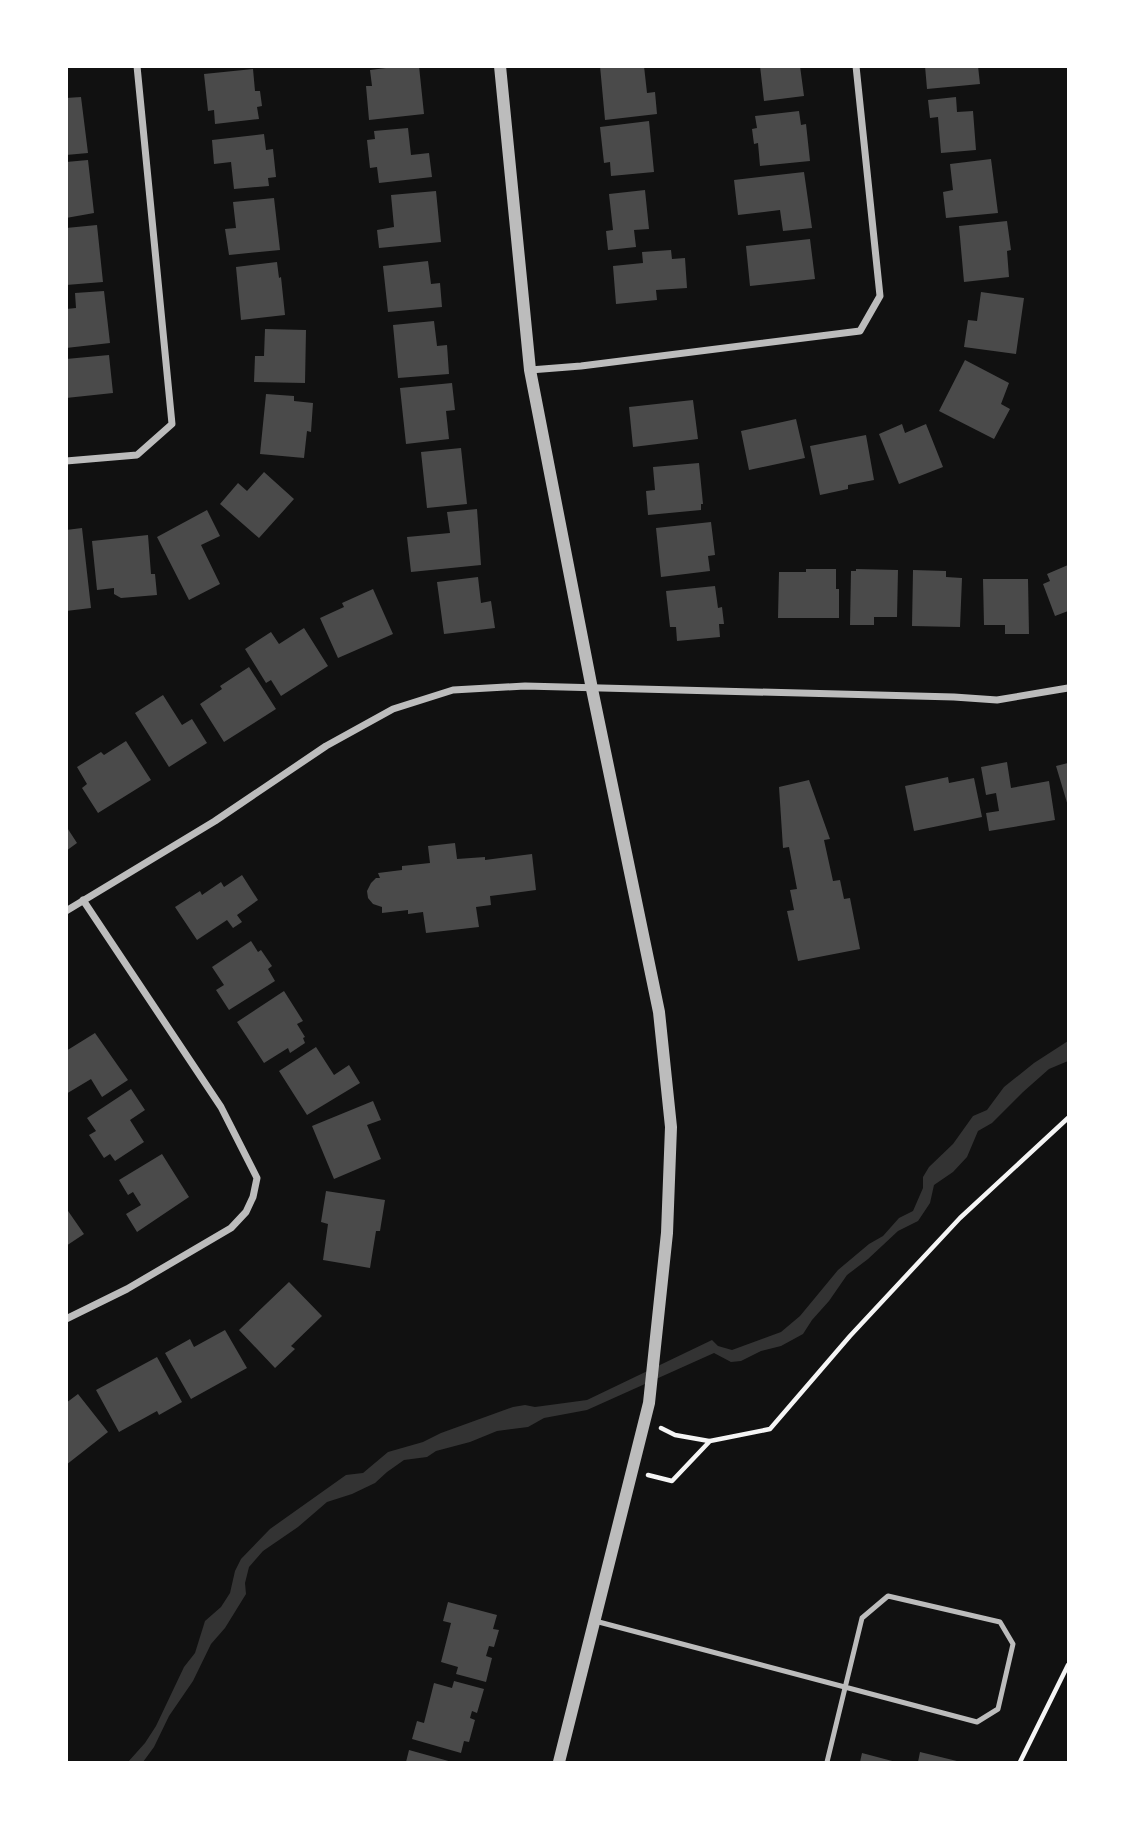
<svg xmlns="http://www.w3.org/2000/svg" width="1135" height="1829" font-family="Karla,sans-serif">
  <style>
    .water { fill: #333 }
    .building { fill: #4a4a4a }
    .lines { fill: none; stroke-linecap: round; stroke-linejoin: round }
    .path { stroke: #f5f5f5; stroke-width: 4.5 }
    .service { stroke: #bcbcbc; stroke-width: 5 }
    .minor { stroke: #bcbcbc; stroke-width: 7 }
    .tertiary { stroke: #bcbcbc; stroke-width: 12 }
  </style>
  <rect width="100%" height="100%" fill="#111"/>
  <path class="water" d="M1068,1041V1061L1049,1069L1023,1092L992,1123L978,1131L967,1157L953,1172L934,1185L930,1203L918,1221L898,1231L868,1259L847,1275L829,1301L812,1320L803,1334L781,1346L761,1351L741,1361L731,1362L714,1353L587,1410L544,1418L528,1427L497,1431L470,1442L436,1451L427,1457L404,1460L387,1472L375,1483L352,1494L327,1502L298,1527L263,1551L249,1567L245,1583L246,1594L225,1628L211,1644L193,1681L169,1716L154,1747L143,1762H128L145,1743L156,1726L184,1667L195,1653L205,1621L221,1607L230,1593L235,1571L241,1559L270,1529L346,1475L363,1473L388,1452L423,1442L441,1433L513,1407L525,1405L535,1407L587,1400L712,1340L718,1346L732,1350L781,1332L800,1316L838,1270L869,1244L883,1236L899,1218L913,1211L923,1188V1177L929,1167L953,1144L973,1116L987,1110L1004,1087L1034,1063Z"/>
  <path class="building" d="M402,66H419L424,114L369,120L366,86H372L370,70Z
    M600,66H644L647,93L655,92L657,114L605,120Z
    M760,66H800L804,96L764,101Z
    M925,66H978L980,84L927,89Z
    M253,69L255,91H260L262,106L257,107L259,119L215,124L214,110L208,111L204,74Z
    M81,97L88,153L66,155V98Z
    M956,97L957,112L973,111L976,150L941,153L938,117L930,118L928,100Z
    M799,111L801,125L806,124L810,161L760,166L758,143L754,144L752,129L757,128L755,116Z
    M649,121L654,172L611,176L610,162L604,163L600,127Z
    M408,128L411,155L429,153L432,177L379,183L377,167L370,168L367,140L375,139L374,131Z
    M264,134L266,150L273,149L276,177L268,178L269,186L234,189L231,162L214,164L212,140Z
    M991,159L998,213L946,218L943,192L953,190L950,164Z
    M88,160L94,213L66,218V162Z
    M804,172L812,228L783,231L780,210L738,215L734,180Z
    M645,190L649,229L634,230L636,247L608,250L606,231L613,230L609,194Z
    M436,191L441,242L379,248L377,230L394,227L391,195Z
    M274,198L280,250L229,255L225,229L236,228L233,202Z
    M1007,221L1011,250L1007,251L1009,277L964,282L959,226Z
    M97,225L103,282L66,285V228Z
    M810,239L815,279L750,286L746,246Z
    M671,250L672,259L685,258L687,288L656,290L657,300L616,304L613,266L643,263L642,252Z
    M428,261L431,284L440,283L442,307L388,312L383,266Z
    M277,262L279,278L281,277L285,315L241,320L236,267Z
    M104,291L110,343L66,348V309L76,308L75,293Z
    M981,292L1024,298L1016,354L964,347L968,320L977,321Z
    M434,321L437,346L447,345L449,374L398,378L393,325Z
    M265,329L306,330L305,383L254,382L255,356H264Z
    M109,355L113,393L66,398V359Z
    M965,360L1009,383L1001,404L1010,409L994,439L939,411Z
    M452,383L455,410L446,411L449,439L406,444L400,388Z
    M266,394L294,396V401L313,403L311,432L307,431L304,458L260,454Z
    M693,400L698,439L633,447L629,407Z
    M796,419L805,458L749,470L741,431Z
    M902,424L905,433L926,424L943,467L899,484L879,434Z
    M866,435L874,480L848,485V489L820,495L810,446Z
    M461,448L467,504L427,508L421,452Z
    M699,463L703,504H701V510L648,515L646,491L655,490L653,467Z
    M264,472L294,499L259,538L220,504L238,483L247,491Z
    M477,509L481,565L411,572L407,537L450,533L447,512Z
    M207,510L220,536L201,545L220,584L189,600L157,537Z
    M711,522L715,555L708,556L710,571L661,577L656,528Z
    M82,528L91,608L66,611V530Z
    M148,535L151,574H155L157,595L121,598L114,594V588L97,590L92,541Z
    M1068,565V611L1055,616L1043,584L1050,581L1047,574Z
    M806,569H836V589H839V618H778L779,572H806Z
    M856,569L898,570L897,617H874V625H850L851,571H856Z
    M913,570L946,571V577L962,578L960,627L912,626Z
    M478,577L481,603L491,601L495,628L444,634L437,582Z
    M983,579H1028L1029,634H1005V625H984Z
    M715,586L718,608L722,607L724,624H719L720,637L677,641L676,627H670L666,591Z
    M373,589L393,634L338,658L320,618L344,607L342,603Z
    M304,628L328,666L281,696L271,680L266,683L245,649L271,632L279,644Z
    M249,667L276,709L224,742L200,704L222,689L220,686Z
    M163,695L182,725L192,719L207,743L169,767L135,713Z
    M126,741L151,780L98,813L82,788L87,784L77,767L101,752L104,755Z
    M1007,762L1011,788L1049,781L1055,820L989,831L986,813L999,811L996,793L986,795L981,767Z
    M1068,763V806L1056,766Z
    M948,777L949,783L974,778L982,817L914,831L905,786Z
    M809,780L830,839L824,840L833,881L840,880L844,899L850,898L860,949L798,961L787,911L794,910L790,890L797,889L789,847L783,848L779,787Z
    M66,826L77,843L66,851Z
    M455,843L457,859L485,857V860L532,854L536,890L490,896L491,905L476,907L479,927L426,933L423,912L408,914V910L382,913V907L373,904L368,898L367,891L371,883L376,878H380L378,873L402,870V866L430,863L428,846Z
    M242,875L258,900L237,915L242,922L233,928L227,920L197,940L175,907L200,891L202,895L221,882L224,887Z
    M251,941L258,952L261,950L272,966L268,969L275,981L229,1010L216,990L224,985L212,967Z
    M284,991L303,1021L297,1024L305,1037L303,1038L305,1043L290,1053L288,1048L264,1063L237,1022Z
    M95,1033L128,1080L102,1097L91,1079L66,1094V1051Z
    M316,1047L334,1075L349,1065L360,1083L307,1115L279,1071Z
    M131,1089L145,1110L130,1120L144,1142L115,1161L110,1154L104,1158L89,1135L96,1131L87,1118Z
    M373,1101L381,1120L367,1125L381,1159L334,1179L312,1126Z
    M162,1154L189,1197L137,1232L126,1214L141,1205L133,1192L128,1195L119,1180Z
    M326,1191L385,1200L380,1231H376L370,1268L323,1260L328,1224L321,1222Z
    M66,1208L84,1234L66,1246Z
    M289,1282L322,1316L291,1346L295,1349L275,1368L239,1330Z
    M225,1330L247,1368L191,1399L165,1353L190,1339L194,1347Z
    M157,1357L182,1402L159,1415L157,1411L119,1432L96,1390Z
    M78,1394L108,1432L66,1465V1403Z
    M448,1602L497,1615L493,1629L499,1630L494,1647L489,1646L486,1656L492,1658L486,1682L456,1674L458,1667L441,1662L451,1623L443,1621Z
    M454,1681L484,1689L477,1713L472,1711L470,1718L475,1720L469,1742L464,1741L461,1753L412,1739L417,1721L424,1723L434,1683L452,1688Z
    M409,1750L452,1762H406Z
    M920,1752L961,1762H918Z
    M862,1753L896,1762H860Z"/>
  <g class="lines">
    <path class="path" d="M661,1428L675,1435L709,1441
      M648,1475L672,1481L710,1441L770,1429L850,1336L960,1218L1068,1118
      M1020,1762L1068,1665"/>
    <path class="service" d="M595,1621L977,1722L998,1709L1013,1644L1000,1622L888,1596L862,1618L827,1762"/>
    <path class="minor" d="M530,370L581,366L860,331L880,296L856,66
      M66,461L137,455L172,424L137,66
      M66,911L215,821L326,746L393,709L453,690L525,686L954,697L997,700L1068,688
      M66,1319L127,1289L231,1228L246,1212L253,1197L257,1178L221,1107L83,900"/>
    <path class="tertiary" d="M500,66L530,370L592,689L659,1012L671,1127L667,1233L649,1403L559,1762"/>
  </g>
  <rect width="1135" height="1829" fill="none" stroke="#ffffff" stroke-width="136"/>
</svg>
